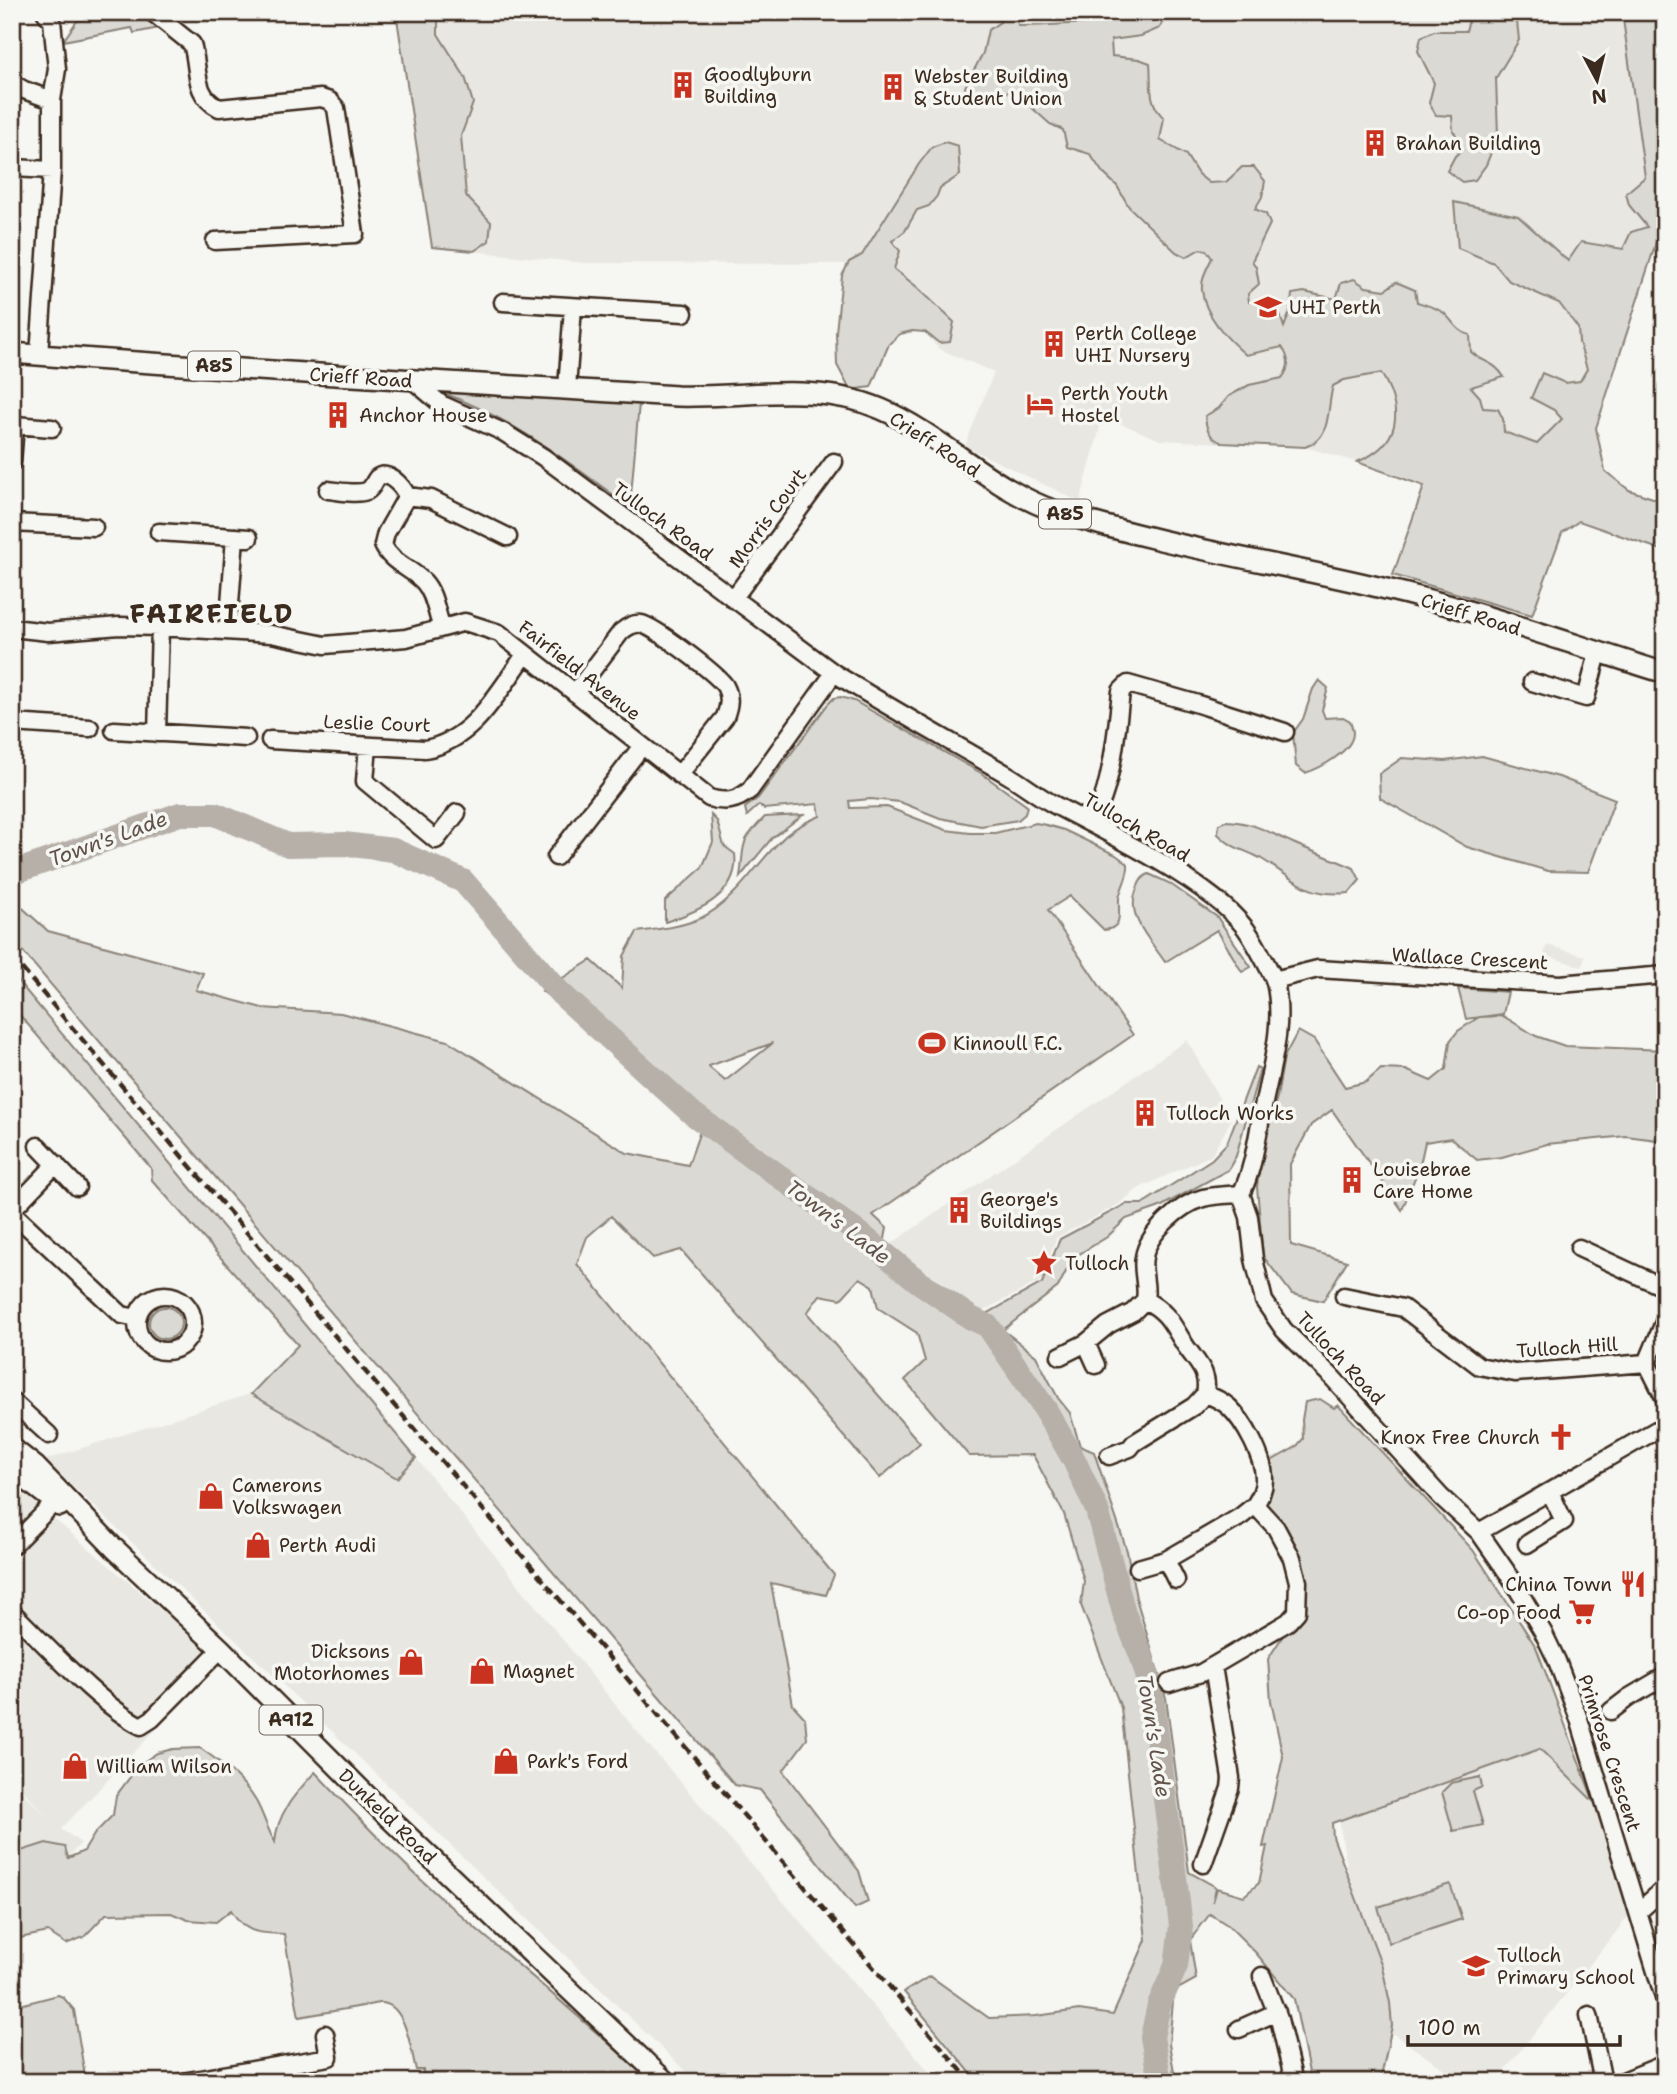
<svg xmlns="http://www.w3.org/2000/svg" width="1677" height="2094" font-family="'Shantell Sans',sans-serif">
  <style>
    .built { fill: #e8e7e2 }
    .green { fill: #dad9d3; stroke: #8a8278; stroke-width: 2; fill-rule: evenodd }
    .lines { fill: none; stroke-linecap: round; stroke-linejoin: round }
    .river { stroke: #b6b0a9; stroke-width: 24 }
    .minor-casing { stroke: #3b2a1e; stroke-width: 21 }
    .major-casing { stroke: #3b2a1e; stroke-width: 24 }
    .minor { stroke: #f6f6f2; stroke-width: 16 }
    .major { stroke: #f6f6f2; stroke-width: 19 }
    .rail { stroke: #3b2a1e; stroke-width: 4.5; stroke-dasharray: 10 5; stroke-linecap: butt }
    .labels { text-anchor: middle; stroke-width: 7; stroke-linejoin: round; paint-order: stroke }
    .shield { fill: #f6f6f2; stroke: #73675e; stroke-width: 2 }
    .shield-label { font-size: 18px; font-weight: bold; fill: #3b2a1e }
    .poi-label { font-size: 19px; fill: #3b2a1e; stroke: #f6f6f2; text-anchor: start }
    .street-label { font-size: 19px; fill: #3b2a1e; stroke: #f6f6f2 }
    .water-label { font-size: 21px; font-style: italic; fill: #605248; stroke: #f6f6f2 }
    .district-label { font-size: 26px; font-weight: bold; letter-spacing: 2px; fill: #3b2a1e; stroke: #f6f6f2 }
  </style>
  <rect width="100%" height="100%" fill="#f6f6f2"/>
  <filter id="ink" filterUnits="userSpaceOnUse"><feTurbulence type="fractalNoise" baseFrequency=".0143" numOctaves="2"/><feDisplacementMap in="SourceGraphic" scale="14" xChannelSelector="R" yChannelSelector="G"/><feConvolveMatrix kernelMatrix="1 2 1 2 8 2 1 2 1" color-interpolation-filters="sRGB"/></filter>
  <g filter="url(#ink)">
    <path class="built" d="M396,12H1017L1018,26L1073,25L1126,20L1170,12H1665V215L1562,533L1357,462L1305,447L1160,440L1103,416L1080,502L965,446L994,372L939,349L863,264L585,263L432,247Z
      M1547,945L1585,956L1582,967L1544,955Z
      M1187,1040L1231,1120L1212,1155L1139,1188L1119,1204L1056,1238L1042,1280L979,1313L888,1246Z
      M250,1394L396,1478L416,1458L634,1728L938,2082H697L316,1716L45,1460Z
      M12,1483L221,1661L61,1829L81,1843L67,1858L12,1864V1783L49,1818L12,1779Z
      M1540,1749L1594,1802L1632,1912L1495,2082H1463L1373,2020L1339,1820Z"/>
    <path class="green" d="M115,12L135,13L159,28L134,33L132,28L63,41L77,21Z
      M396,12H438V34L465,77L473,103L461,136L466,196L491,222L489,241L474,251L432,247Z
      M997,12H1017L1018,26C1069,25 1117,22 1167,13L1160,28L1141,36L1111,40L1112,56L1139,59L1150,63C1152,85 1147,102 1164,118L1160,140L1186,155L1198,174L1209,183L1226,182L1242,167H1254L1265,181L1262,197L1255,209L1266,214L1270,224L1252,261L1256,267L1259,284L1248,294L1249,302L1270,301L1280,315L1284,327L1290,312L1292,294L1304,292L1336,299L1341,283L1354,279L1366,287L1385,290L1396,282L1415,290L1417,302C1427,305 1435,307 1444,313C1453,321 1457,332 1470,335L1471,352C1485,364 1494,361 1504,377L1471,387L1480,397L1483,408L1498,409L1503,419L1504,432L1537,444L1562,419L1554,410L1531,398L1542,373L1565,383L1580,381L1587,369L1579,342L1578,328L1559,303L1509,281L1494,263L1458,248L1454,202L1518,216L1568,261L1581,242L1623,249L1631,232L1647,227L1629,205L1626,193L1645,177L1622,12H1665V215L1596,428L1605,471L1629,490L1665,502V551L1579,521L1562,533L1532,615L1393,575L1424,486L1357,462C1401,444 1404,411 1381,373L1344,380L1333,386C1326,410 1333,438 1305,447L1222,443C1209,437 1206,429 1205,416L1219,408L1229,396L1249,385L1282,378C1290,367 1290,359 1282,347L1246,355C1228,340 1204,315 1202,290C1201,279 1207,268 1212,258L1206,250L1200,249L1186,257L1176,252L1129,207L1117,186L1103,173L1090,154L1067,147L1063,130L1050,124L1014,92L993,93L984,100L969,99L965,87L983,53L988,30L1000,22Z
      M1471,12H1516L1519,40L1496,78L1498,135L1486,165L1475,180L1462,182L1447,171L1455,156L1462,150L1461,142L1453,131L1452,116L1436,115L1429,103L1434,83L1418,51L1421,37L1434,31H1466Z
      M945,142L958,146L960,175L940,188L937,196L929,206L917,210L905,231L892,241L900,251L894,269L917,287L954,322L950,342L939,343L925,332L912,331L900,334L889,344L871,387L850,390L837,365L836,332L842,276L849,262L862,255L919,164L932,147Z
      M441,389L639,403L630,507C570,464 513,418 443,393Z
      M1319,680L1328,688L1322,710L1325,718L1343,717L1350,721C1351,725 1353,729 1353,733C1353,751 1319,769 1305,773L1296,766L1293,733L1303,719L1313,689Z
      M841,697L854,701L981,773L1027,806L1025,814L1018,820L981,826L940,818L900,802L871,799L849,801L850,808L887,807L946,830L970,833H995L1036,823L1046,825L1064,830L1116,855L1128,864C1129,877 1121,886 1119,899C1118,913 1124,928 1104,930L1070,896L1048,910L1133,1035L873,1215L887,1228L884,1244L983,1316L1042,1283L1060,1239L1126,1204H1142L1212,1159L1227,1143L1256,1067L1260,1069L1236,1156L1228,1170L1160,1207L1126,1219L1107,1237L1073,1258L1058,1287L1003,1330L1036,1356L1058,1398L1070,1413L1080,1446L1094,1452L1127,1551L1136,1598L1166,1698L1189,1872L1216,1887L1213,1902L1217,1888L1244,1896L1259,1883L1267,1846L1263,1847L1283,1757L1271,1701L1268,1659L1302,1606L1306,1573L1267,1504L1264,1465L1296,1447L1303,1439L1302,1420L1305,1402L1320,1399L1334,1408L1338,1405L1473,1550L1536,1647L1594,1802L1540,1749L1332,1823L1333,1837L1382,1966L1390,2003L1392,2026L1380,2082H1311L1294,1999L1256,1953L1229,1926L1210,1914L1190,1940L1196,1979L1174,1991L1169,2044L1176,2082H978L904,1992L930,1976L989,2018L1036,2016L1079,2010L1113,2015L1146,1940L1121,1708L1081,1605L1084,1581L1064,1514L1033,1455L969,1456L905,1380L925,1361L917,1333L878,1308L873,1286L860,1278L841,1299L820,1295L807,1313L920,1443L880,1478L681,1250L653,1258L611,1216L587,1237L577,1264L834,1575L826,1595L771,1583L793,1705L805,1718L807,1739L783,1771L859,1871L868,1902L855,1908L760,1790L735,1785L12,939V904L16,902L48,931L203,973L196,990L262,1008L341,1013L448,1041L627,1153L688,1165L705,1117L542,991L591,960L622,988L624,956L637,932C659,929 681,927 701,918C734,902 754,867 779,842C790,830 805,822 820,816L818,804L764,809L759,805L747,816L745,808L758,798L828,704L834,698ZM773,1043L725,1081L709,1067V1066Z
      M1482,756L1559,777L1615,799L1588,872L1548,871L1467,847L1380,798L1379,774L1402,758L1445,761Z
      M711,815L717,821L724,846L735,854C740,895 697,912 665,922V901L702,868L713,842Z
      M803,815L772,838L740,877C745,843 738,844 765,817Z
      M1226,821C1254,822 1268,832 1293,843C1313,852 1334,859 1354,868L1360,880L1349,893C1305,897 1295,879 1260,858C1241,848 1234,850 1218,834L1219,824Z
      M1149,874L1169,883L1217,917L1251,967L1242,972L1217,930L1165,962C1151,941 1126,917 1136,891C1139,883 1141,877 1149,874Z
      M12,974L416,1458L397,1478L251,1394L298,1345L152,1180L151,1168L12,1006Z
      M1458,988L1508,992L1503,1014L1466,1019Z
      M1503,1016L1536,1036L1565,1046L1665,1050V1141L1626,1136L1547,1144L1502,1157L1477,1160L1451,1138L1425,1142L1420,1165L1402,1210L1332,1110L1311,1125L1290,1164L1291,1245L1347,1261L1323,1301L1292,1294L1263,1256L1257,1187L1262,1144L1277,1097L1284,1057L1298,1031L1314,1040L1345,1087L1366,1082L1381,1069L1406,1070L1431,1081L1446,1069L1450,1041L1458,1031L1479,1017Z
      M149 1323a16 16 0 1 1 32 0a16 16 0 1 1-32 0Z
      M200,1748C222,1763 242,1778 256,1801C263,1813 267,1829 275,1842C277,1813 296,1793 315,1772C358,1818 403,1865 451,1907C518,1965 586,2021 651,2082H424L423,2070H416C411,2051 406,2002 380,2003L299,2017L284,1934C257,1933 246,1934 231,1910L216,1922L188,1920L171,1913L106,1914L84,1937L66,1944L48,1932L20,1938L12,1946V1851L15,1853L46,1843L65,1847L68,1858L84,1851L95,1833L113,1815L116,1796L139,1765L157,1753L173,1749Z
      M1480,1777L1482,1787L1473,1791L1483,1825L1453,1831L1442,1792L1451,1783Z
      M1450,1884L1462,1919L1389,1943L1378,1907Z
      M58,1995L63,1997L74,2010L86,2082H12V2007Z"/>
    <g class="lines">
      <path class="river" d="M12,873L180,814H215L288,845L344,844L393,850L463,881L560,993L693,1114L865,1238L919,1282L971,1318L988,1326L1045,1409L1074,1460L1097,1510L1124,1613L1141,1655L1151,1688L1181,1926L1176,1966L1159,2005L1152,2037L1160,2082"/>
      <defs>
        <path id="minor" d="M152,12L192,44C200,69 192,94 219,108L321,98L330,101L336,108L355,234L215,241
          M12,83L24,90L52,100
          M12,168L52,170
          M503,302L684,313
          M39,355L52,170V100L57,69L52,21L45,12
          M415,382L441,404L503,432L543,457L834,673C891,709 950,741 1008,775C1023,784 1037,795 1053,804C1105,832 1220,886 1250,935C1255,943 1273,975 1275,982C1285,1024 1271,1067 1263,1107C1257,1137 1254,1168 1241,1194L1249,1217L1254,1259L1264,1301L1284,1330L1330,1375L1441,1497L1479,1532L1511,1578L1543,1632L1557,1661L1579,1719L1665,2001
          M567,388L573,307
          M12,462L15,425L52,428
          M328,490C339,491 356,495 367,491C373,488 373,483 377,478C388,469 403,487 407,496L431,499L508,537
          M407,496L386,533L383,545C391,563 411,568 424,582C435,594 436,613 442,628
          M12,523L94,527
          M159,532L249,538
          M733,599L834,462
          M12,628L48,632L119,626L160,627L271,634L325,645L406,638L465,622L499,633L709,798C725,803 737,801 750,790L834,673
          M228,631L235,537
          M1532,682L1586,698L1598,653
          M575,693L621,632C627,627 633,623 641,624C654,626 717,674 725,686C731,697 729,706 725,717L679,775
          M12,723L90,728
          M114,730L246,738
          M157,733L160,627
          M270,740L425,749C473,741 498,692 525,655
          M368,746L365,781L436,840L457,813
          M1088,822C1111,807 1118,719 1121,691L1128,684L1198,704L1285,732
          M556,857L642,746
          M1274,980L1318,969L1560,984L1665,975
          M38,1146L77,1187
          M12,1210L56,1164
          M12,1212L122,1315L137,1318
          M1579,1248L1665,1288
          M137 1323a28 28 0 1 1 56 0a28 28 0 1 1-56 0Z
          M1344,1296L1403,1308L1479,1366L1515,1373L1647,1363L1665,1399
          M1086,1343L1096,1365
          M1060,1356L1086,1343L1108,1325L1133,1312L1145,1300
          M1647,1363L1665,1320
          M12,1401L49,1435
          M1109,1456L1130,1448L1134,1443L1194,1406L1205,1394
          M1479,1532L1665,1425
          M1527,1544L1564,1521L1550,1492
          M12,1546L55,1502
          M1166,1560L1176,1580
          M1138,1568L1166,1560L1240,1517L1255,1505
          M12,1612C47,1646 100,1705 141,1726L152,1719L221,1649
          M1169,1683L1201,1673L1288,1622L1297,1612L1298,1582L1292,1558L1276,1528L1255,1505C1260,1497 1264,1490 1264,1480C1265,1459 1244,1421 1229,1407C1222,1401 1214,1397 1205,1394C1210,1372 1196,1362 1185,1345C1171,1323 1169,1313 1145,1300C1148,1285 1141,1271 1144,1257C1148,1233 1180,1204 1203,1198C1215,1195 1228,1195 1241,1194
          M1611,1711L1628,1698L1665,1676
          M1203,1864L1230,1788L1231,1778L1213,1666
          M1638,1912L1665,1888
          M1262,1976L1279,2019L1294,2082
          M1589,2015L1603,2082
          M1239,2029L1277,2012
          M182,2082L329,2057L325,2034
          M1621,2082L1665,2064"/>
        <path id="major" d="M12,353C234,370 455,382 677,396C744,398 817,381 881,409C944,436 991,490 1058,512C1164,546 1274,562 1382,588C1477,610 1571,644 1665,673
          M12,1448L36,1467L114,1548L221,1649L387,1816L666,2082
          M12,1469L60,1506"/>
      </defs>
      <use href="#minor" class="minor-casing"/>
      <use href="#major" class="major-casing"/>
      <use href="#minor" class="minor"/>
      <use href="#major" class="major"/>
      <path class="rail" d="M12,957L971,2082"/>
    </g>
  </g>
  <defs>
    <symbol id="building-bare" viewBox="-9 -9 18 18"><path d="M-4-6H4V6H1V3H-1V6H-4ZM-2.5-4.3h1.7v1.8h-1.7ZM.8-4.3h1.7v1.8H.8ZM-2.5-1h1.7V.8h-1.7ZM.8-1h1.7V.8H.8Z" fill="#c8321e" stroke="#f6f6f2" stroke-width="2.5" paint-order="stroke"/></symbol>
    <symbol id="university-bare" viewBox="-9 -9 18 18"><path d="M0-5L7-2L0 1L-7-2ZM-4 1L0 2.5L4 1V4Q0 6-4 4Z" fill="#c8321e" stroke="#f6f6f2" stroke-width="2.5" paint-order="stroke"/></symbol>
    <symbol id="hotel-bare" viewBox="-9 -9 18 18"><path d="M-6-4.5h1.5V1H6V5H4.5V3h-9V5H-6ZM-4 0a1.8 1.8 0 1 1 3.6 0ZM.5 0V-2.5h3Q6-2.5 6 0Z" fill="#c8321e" stroke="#f6f6f2" stroke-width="2.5" paint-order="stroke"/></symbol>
    <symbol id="stadium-bare" viewBox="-9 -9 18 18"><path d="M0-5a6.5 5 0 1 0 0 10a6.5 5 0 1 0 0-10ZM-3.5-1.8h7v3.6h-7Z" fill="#c8321e" stroke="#f6f6f2" stroke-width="2.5" paint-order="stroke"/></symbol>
    <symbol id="sight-bare" viewBox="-9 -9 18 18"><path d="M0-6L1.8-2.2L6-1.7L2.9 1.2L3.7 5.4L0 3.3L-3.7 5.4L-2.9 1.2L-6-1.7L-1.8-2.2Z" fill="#c8321e" stroke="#f6f6f2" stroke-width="2.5" paint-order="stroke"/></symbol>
    <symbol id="church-bare" viewBox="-9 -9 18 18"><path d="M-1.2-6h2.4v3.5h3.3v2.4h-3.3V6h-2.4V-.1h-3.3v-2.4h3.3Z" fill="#c8321e" stroke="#f6f6f2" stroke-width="2.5" paint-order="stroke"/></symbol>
    <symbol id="shop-bare" viewBox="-9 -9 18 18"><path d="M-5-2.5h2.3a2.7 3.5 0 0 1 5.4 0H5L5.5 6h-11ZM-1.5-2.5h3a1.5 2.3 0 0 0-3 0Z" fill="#c8321e" stroke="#f6f6f2" stroke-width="2.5" paint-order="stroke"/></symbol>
    <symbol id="restaurant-bare" viewBox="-9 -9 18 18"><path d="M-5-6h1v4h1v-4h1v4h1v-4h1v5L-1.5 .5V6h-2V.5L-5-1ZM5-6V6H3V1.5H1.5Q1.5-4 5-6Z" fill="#c8321e" stroke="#f6f6f2" stroke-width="2.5" paint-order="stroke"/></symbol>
    <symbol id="supermarket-bare" viewBox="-9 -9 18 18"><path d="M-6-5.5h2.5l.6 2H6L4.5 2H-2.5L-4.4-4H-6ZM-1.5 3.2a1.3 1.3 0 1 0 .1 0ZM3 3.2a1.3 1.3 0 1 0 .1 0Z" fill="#c8321e" stroke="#f6f6f2" stroke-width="2.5" paint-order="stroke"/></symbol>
    <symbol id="school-bare" viewBox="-9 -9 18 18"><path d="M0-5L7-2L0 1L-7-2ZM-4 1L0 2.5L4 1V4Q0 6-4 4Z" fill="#c8321e" stroke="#f6f6f2" stroke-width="2.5" paint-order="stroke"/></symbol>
  </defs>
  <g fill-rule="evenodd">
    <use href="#building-bare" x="664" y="66" width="38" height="38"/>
    <use href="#building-bare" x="874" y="68" width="38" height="38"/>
    <use href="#building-bare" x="1356" y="124" width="38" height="38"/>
    <use href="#university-bare" x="1249" y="288" width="38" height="38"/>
    <use href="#building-bare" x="1035" y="325" width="38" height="38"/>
    <use href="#hotel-bare" x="1021" y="385" width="38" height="38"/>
    <use href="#building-bare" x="319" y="396" width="38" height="38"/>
    <use href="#stadium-bare" x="913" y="1024" width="38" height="38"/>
    <use href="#building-bare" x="1126" y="1094" width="38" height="38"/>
    <use href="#building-bare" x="1333" y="1161" width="38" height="38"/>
    <use href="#building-bare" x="940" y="1191" width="38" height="38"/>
    <use href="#sight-bare" x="1025" y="1244" width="38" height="38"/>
    <use href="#church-bare" x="1542" y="1418" width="38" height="38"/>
    <use href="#shop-bare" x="192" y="1477" width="38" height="38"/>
    <use href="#shop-bare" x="239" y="1526" width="38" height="38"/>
    <use href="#restaurant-bare" x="1614" y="1565" width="38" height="38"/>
    <use href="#supermarket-bare" x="1563" y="1593" width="38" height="38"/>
    <use href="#shop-bare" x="392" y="1643" width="38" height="38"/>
    <use href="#shop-bare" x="463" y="1652" width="38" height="38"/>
    <use href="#shop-bare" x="487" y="1742" width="38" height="38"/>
    <use href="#shop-bare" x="56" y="1747" width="38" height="38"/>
    <use href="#school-bare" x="1457" y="1947" width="38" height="38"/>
  </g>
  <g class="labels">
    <g class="shield">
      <rect x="188" y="351.5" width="52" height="29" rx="5"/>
      <rect x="1039" y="499.5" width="52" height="29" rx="5"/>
      <rect x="259.5" y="1705.5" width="63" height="29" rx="5"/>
    </g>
    <g class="shield-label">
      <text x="214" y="372">A85</text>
      <text x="1065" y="520">A85</text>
      <text x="291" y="1726">A912</text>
    </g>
    <g class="poi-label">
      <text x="704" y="81">Goodlyburn<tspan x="704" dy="22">Building</tspan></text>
      <text x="914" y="83">Webster Building<tspan x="914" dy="22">&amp; Student Union</tspan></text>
      <text x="1396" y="150">Brahan Building</text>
      <text x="1289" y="314">UHI Perth</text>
      <text x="1075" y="340">Perth College<tspan x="1075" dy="22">UHI Nursery</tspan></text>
      <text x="1061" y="400">Perth Youth<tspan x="1061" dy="22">Hostel</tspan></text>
      <text x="359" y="422">Anchor House</text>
      <text x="953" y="1050">Kinnoull F.C.</text>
      <text x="1166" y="1120">Tulloch Works</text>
      <text x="1373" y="1176">Louisebrae<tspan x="1373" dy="22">Care Home</tspan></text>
      <text x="980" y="1206">George's<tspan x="980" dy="22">Buildings</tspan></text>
      <text x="1065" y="1270">Tulloch</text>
      <text x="1540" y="1444" text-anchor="end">Knox Free Church</text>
      <text x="232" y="1492">Camerons<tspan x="232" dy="22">Volkswagen</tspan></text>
      <text x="279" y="1552">Perth Audi</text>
      <text x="1612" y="1591" text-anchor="end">China Town</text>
      <text x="1561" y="1619" text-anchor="end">Co-op Food</text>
      <text x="390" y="1658" text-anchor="end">Dicksons<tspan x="390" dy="22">Motorhomes</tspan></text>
      <text x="503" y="1678">Magnet</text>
      <text x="527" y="1768">Park's Ford</text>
      <text x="96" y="1773">William Wilson</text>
      <text x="1497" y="1962">Tulloch<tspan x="1497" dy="22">Primary School</tspan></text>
    </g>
    <g class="street-label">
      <text transform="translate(361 377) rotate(4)" y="7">Crieff Road</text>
      <text transform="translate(935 444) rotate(33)" y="7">Crieff Road</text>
      <text transform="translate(767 518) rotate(-54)" y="7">Morris Court</text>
      <text transform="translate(663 521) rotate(36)" y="7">Tulloch Road</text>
      <text transform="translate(1471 614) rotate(17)" y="7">Crieff Road</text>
      <text transform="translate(580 670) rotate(38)" y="7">Fairfield Avenue</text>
      <text transform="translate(377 723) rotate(2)" y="7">Leslie Court</text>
      <text transform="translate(1137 827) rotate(30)" y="7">Tulloch Road</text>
      <text transform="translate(1470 958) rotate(3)" y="7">Wallace Crescent</text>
      <text transform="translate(1567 1347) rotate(-4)" y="7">Tulloch Hill</text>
      <text transform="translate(1341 1358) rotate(47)" y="7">Tulloch Road</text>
      <text transform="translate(1610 1753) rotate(72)" y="7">Primrose Crescent</text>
      <text transform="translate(388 1816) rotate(44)" y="7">Dunkeld Road</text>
    </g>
    <g class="water-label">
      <text transform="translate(108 839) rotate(-20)" y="7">Town's Lade</text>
      <text transform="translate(838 1222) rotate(37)" y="7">Town's Lade</text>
      <text transform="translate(1154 1736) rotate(81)" y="7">Town's Lade</text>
    </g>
    <g class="district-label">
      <text x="212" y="623">FAIRFIELD</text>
    </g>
  </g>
  <rect width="1677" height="2094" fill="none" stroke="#f6f6f2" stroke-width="42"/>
  <rect x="21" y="21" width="1635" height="2052" fill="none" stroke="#3b2a1e" stroke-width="2.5" filter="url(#ink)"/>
  <g transform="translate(1597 80) rotate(173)" stroke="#f6f6f2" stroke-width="5" paint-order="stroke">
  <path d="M0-5L12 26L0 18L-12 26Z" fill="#3b2a1e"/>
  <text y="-10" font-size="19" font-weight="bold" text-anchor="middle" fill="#3b2a1e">N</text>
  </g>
  <path d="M1408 2035v10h212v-10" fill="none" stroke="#3b2a1e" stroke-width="3.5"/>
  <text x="1418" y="2035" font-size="21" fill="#3b2a1e" stroke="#f6f6f2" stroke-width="5" paint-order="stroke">100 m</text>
</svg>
